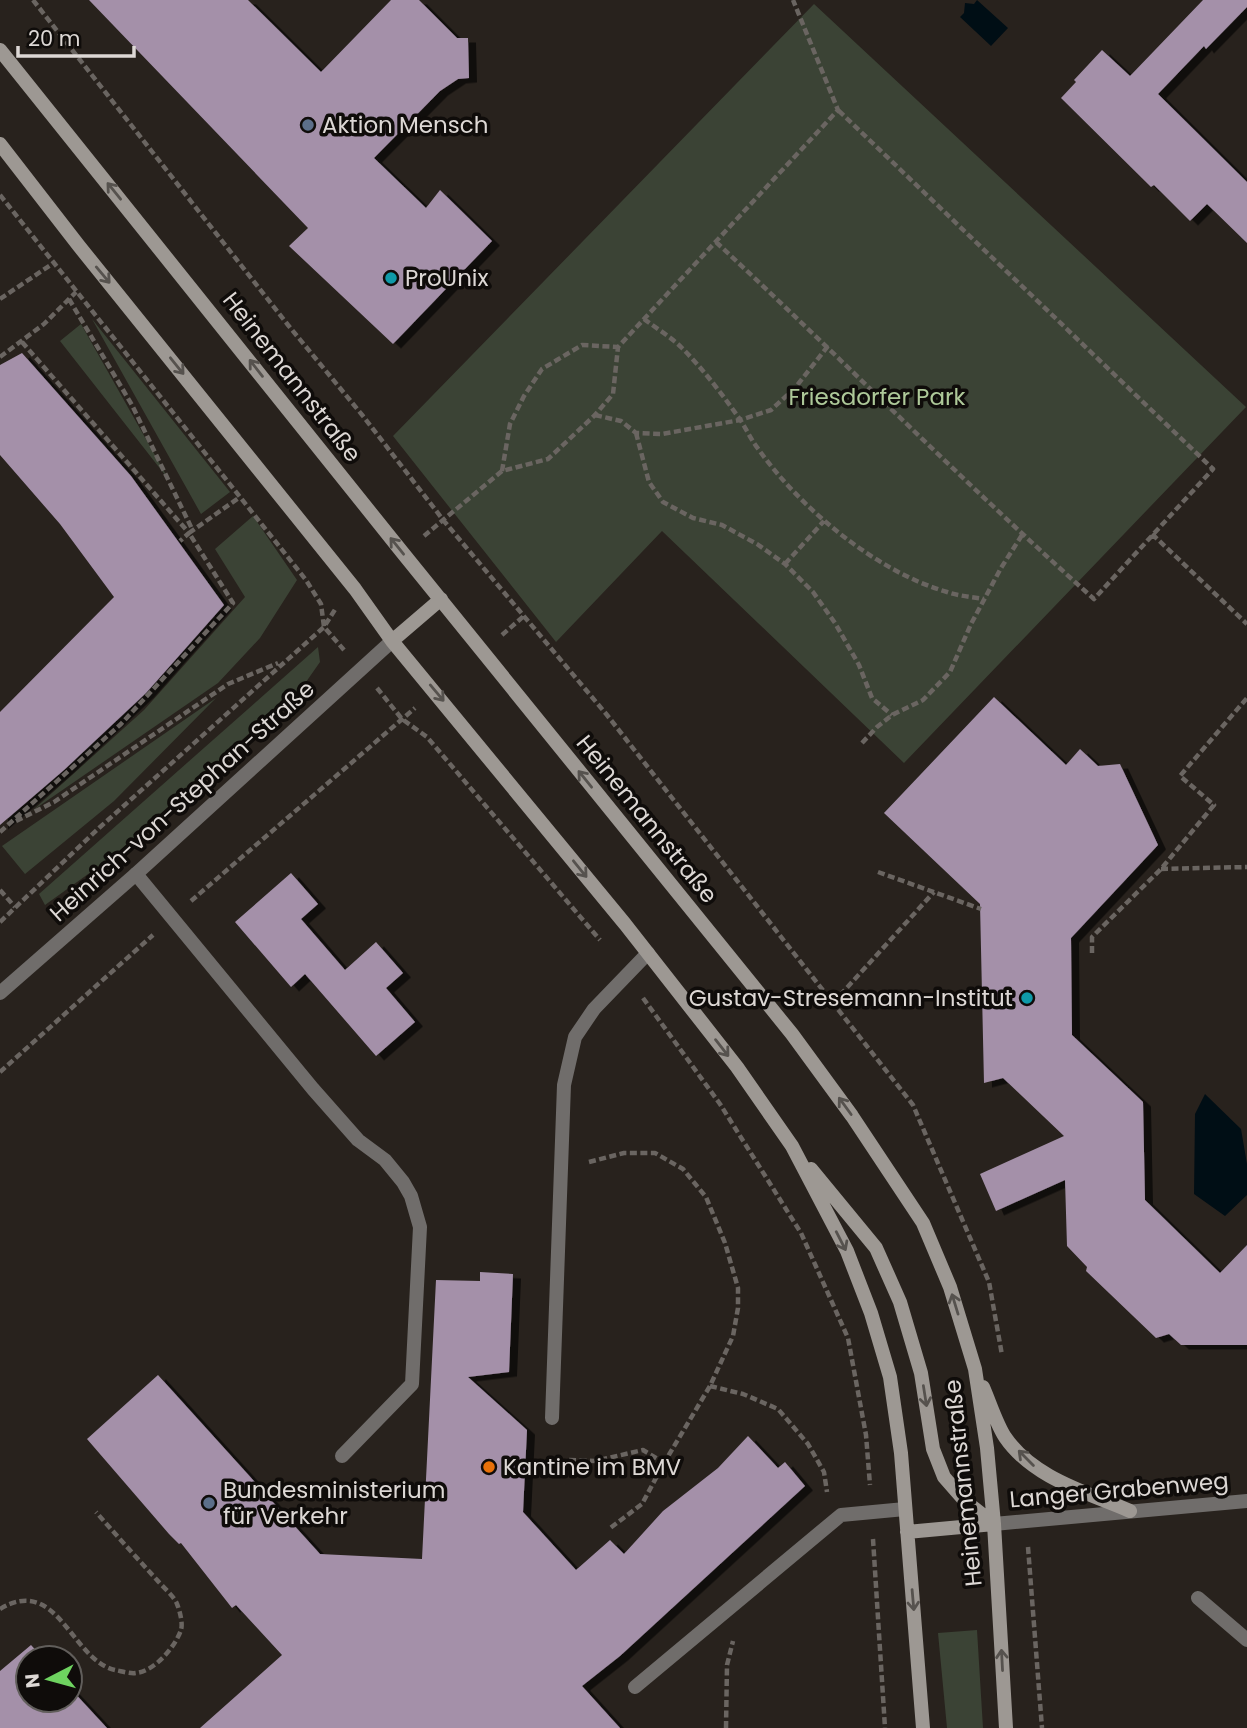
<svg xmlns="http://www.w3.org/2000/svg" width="1247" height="1728" font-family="Poppins,sans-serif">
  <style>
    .green { fill: #3b4335 }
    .water { fill: #000e15 }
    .building { fill: #a490a9; filter: url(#shadow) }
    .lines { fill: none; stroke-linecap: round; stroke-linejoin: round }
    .path { stroke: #6a6561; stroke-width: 4.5; stroke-dasharray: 7 3.5; stroke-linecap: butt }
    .service { stroke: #706d6b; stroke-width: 14 }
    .minor { stroke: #706d6b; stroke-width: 14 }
    .secondary { stroke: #9d9893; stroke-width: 14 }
    .oneway { stroke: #56524e }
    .service-dot { fill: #5c6f8a; stroke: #0f0c0a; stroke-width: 2.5 }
    .culture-dot { fill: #0f9aa8; stroke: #0f0c0a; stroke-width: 2.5 }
    .food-dot { fill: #e8710a; stroke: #0f0c0a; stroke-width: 2.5 }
    .labels { text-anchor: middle; stroke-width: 7; stroke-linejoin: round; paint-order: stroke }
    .poi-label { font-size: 23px; fill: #ddd8d5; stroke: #0f0c0a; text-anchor: start }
    .street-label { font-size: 23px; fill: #ddd8d5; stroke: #0f0c0a }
    .park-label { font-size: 23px; fill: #aec999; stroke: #0f0c0a }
  </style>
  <defs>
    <filter id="shadow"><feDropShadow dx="8" dy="4.5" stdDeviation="0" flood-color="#0009"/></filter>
  </defs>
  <rect width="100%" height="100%" fill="#28221d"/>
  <path class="green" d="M814,4L1246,407L904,763L662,531L556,642L393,436Z
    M92,319L230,492L201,514Z
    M81,324L169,480L60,341Z
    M253,516L297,580L260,638L218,683L32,811L144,710L245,597L215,549Z
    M318,647L320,662L306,682L116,854L45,905L39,894Z
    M216,698L114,801L25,874L2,846Z
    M977,1630L983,1728H947L938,1633Z"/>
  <path class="water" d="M977,0L1008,28L991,46L960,17L964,13L965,3L974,4Z
    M1205,1094L1241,1129L1247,1164V1195L1225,1216L1194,1194L1195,1114Z"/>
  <path class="building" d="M89,0H248L321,72L391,0H419L457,38H468L469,78L458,79L440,91L374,158L426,208L440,190L492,241L393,344L289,246L308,228Z
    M1203,0H1247V7L1206,49L1204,46L1158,94L1247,182V243L1207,204L1190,221L1154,185L1151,187L1061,98L1076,82L1074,80L1102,50L1130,76Z
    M22,353L131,476L224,605L146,693L64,770L0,825V712L114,597L60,524L0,455V365Z
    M994,697L1066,765L1080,749L1098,766L1120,764L1158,845L1071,938L1072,1035L1143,1102L1145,1200L1220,1273L1247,1245V1345H1181L1169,1334L1156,1338L1086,1271L1087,1267L1067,1246L1065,1180L996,1211L980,1174L1064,1136L1003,1078L984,1083L980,904L884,813Z
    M291,873L318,904L301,919L345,970L376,942L403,973L386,988L415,1022L376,1056L305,974L291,987L235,922Z
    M480,1272L513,1274L509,1372L468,1377L527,1430L523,1512L576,1570L610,1540L624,1554L663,1511L718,1468L748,1436L778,1468L785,1462L805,1486L620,1656L582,1686L620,1728H200L282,1655L236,1605L232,1608L181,1543L179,1544L169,1534L87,1439L158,1375L320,1554L422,1559L436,1280L480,1281Z
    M31,1645L43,1658H28V1700H70V1688L107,1728H0V1671Z"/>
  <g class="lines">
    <path class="path" d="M33,0L288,325L363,416L444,521L607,715L913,1105L989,1282L1002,1355
      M0,195L306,580L321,604L324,627L344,650
      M716,242C843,360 965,484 1094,599L1213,469L838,110
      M0,299L55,262
      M69,299L132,405L193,531
      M644,319C656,328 671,337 682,348C703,369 722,394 739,418C746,428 751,440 759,450C801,509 877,572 947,592C959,596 972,597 984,599
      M22,342L189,533L180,541
      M0,357L44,324L76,292
      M595,415L621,421L636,433L662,434L740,420L771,410L795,388L828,346
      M636,433L649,482L663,502L693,518L722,525L757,544L785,564L813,592L835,623L859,665L872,698L892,715
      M502,471L510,424L524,396L542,369L582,345L618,347
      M1152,534L1247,624
      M424,536L502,471L548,459L595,415L613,394L618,347L838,110L793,0
      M785,564L824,521
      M502,635L525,615
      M377,688L402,719L427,737L600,940
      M862,743L877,727L892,715L923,700L950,672L971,624L1001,568L1022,535
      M16,821L54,802L228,684L278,663
      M0,832L121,724L233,603L189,533L240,497
      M1161,869L1247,867
      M878,872L981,909
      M0,890L15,907
      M191,901L415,708
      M0,922L99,828L324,627L336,608
      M1092,953V937L1161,869L1214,805L1180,776L1247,698
      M643,998L720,1104L801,1233L848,1338L866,1435L870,1485
      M833,1003L934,892
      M0,1072L153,935
      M589,1162L624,1153H655L683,1169L706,1197L725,1243L738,1288V1308L733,1336L710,1386L664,1463
      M710,1386L743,1394L778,1409L808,1444L824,1472L827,1492
      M569,1460L595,1461L643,1450L664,1463L642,1504L609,1529
      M873,1539L885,1728
      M1028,1547L1042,1728
      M0,1609C58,1574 71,1660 115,1670C121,1671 130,1674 136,1673C155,1671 175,1647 181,1630C183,1624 180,1611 177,1604C174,1596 163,1587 157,1580C137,1558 116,1535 96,1512
      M726,1728L727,1665L733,1641"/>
    <path class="service" d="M136,874L313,1089L358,1140L385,1160L403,1182L411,1196L420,1227L412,1384L342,1456
      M552,1418L564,1085L575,1037L594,1009L648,953
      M1198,1598L1247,1640
      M635,1687L841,1515L905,1509"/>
    <path class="minor" d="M0,993L136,874L392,641
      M994,1524L1247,1501"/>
    <path class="secondary" d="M0,50L402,552L792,1034L852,1116L923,1223L950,1287L975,1369L987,1448L994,1524L1006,1728
      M0,144L79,246L355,589L392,641L625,924L737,1067L792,1146L847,1251L871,1313L890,1377L901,1453L923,1728
      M392,641L441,599
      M811,1169L876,1248L900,1302L921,1373L933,1449L944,1477L965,1501L994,1524
      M983,1387C990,1403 996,1423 1005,1437C1033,1478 1086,1492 1130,1511
      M907,1532L994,1524"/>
  </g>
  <defs><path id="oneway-shaft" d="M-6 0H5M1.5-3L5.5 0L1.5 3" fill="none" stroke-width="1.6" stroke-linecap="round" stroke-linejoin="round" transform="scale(1.75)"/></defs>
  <g class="oneway">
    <use href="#oneway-shaft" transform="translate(114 191) rotate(-129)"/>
    <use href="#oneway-shaft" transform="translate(103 275) rotate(50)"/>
    <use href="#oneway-shaft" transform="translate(177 366) rotate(51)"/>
    <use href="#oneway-shaft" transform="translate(256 368) rotate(-128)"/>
    <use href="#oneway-shaft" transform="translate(397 546) rotate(-129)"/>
    <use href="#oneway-shaft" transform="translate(437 693) rotate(50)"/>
    <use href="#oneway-shaft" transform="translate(585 779) rotate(-129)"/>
    <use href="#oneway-shaft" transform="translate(580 869) rotate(51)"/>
    <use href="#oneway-shaft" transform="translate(722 1048) rotate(52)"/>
    <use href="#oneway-shaft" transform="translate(845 1106) rotate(-126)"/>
    <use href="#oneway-shaft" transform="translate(841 1241) rotate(63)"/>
    <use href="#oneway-shaft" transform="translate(955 1304) rotate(-107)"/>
    <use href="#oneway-shaft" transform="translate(925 1396) rotate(81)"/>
    <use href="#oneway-shaft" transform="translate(1026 1458) rotate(-135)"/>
    <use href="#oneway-shaft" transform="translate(913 1600) rotate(85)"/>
    <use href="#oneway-shaft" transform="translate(1002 1660) rotate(-93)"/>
  </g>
  <g class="service-dot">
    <circle cx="308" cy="125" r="7"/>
    <circle cx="209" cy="1503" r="7"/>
  </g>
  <g class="culture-dot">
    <circle cx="391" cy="278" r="7"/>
    <circle cx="1027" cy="998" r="7"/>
  </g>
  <circle class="food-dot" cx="489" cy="1467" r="7"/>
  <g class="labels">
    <g class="poi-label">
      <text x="322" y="133">Aktion Mensch</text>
      <text x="405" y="286">ProUnix</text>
      <text x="1013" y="1006" text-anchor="end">Gustav-Stresemann-Institut</text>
      <text x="503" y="1475">Kantine im BMV</text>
      <text x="223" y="1498">Bundesministerium<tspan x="223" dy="26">für Verkehr</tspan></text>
    </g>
    <g class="street-label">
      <text transform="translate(292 377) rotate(52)" y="8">Heinemannstraße</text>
      <text transform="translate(182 801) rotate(-42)" y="8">Heinrich-von-Stephan-Straße</text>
      <text transform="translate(647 819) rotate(51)" y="8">Heinemannstraße</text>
      <text transform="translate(963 1483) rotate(-96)" y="8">Heinemannstraße</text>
      <text transform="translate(1119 1490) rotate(-5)" y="8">Langer Grabenweg</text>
    </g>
    <g class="park-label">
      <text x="877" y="405">Friesdorfer Park</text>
    </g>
  </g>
  <g transform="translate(49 1679) rotate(264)"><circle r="33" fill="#0f0c0a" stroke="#615e5b" stroke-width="2"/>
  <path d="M0-5L12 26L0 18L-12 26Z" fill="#6ed360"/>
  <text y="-10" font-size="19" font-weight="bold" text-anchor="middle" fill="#ddd8d5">N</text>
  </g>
  <path d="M18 46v10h116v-10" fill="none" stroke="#ddd8d5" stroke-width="3.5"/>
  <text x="28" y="46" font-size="21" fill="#ddd8d5" stroke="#0f0c0a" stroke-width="5" paint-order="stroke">20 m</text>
</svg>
